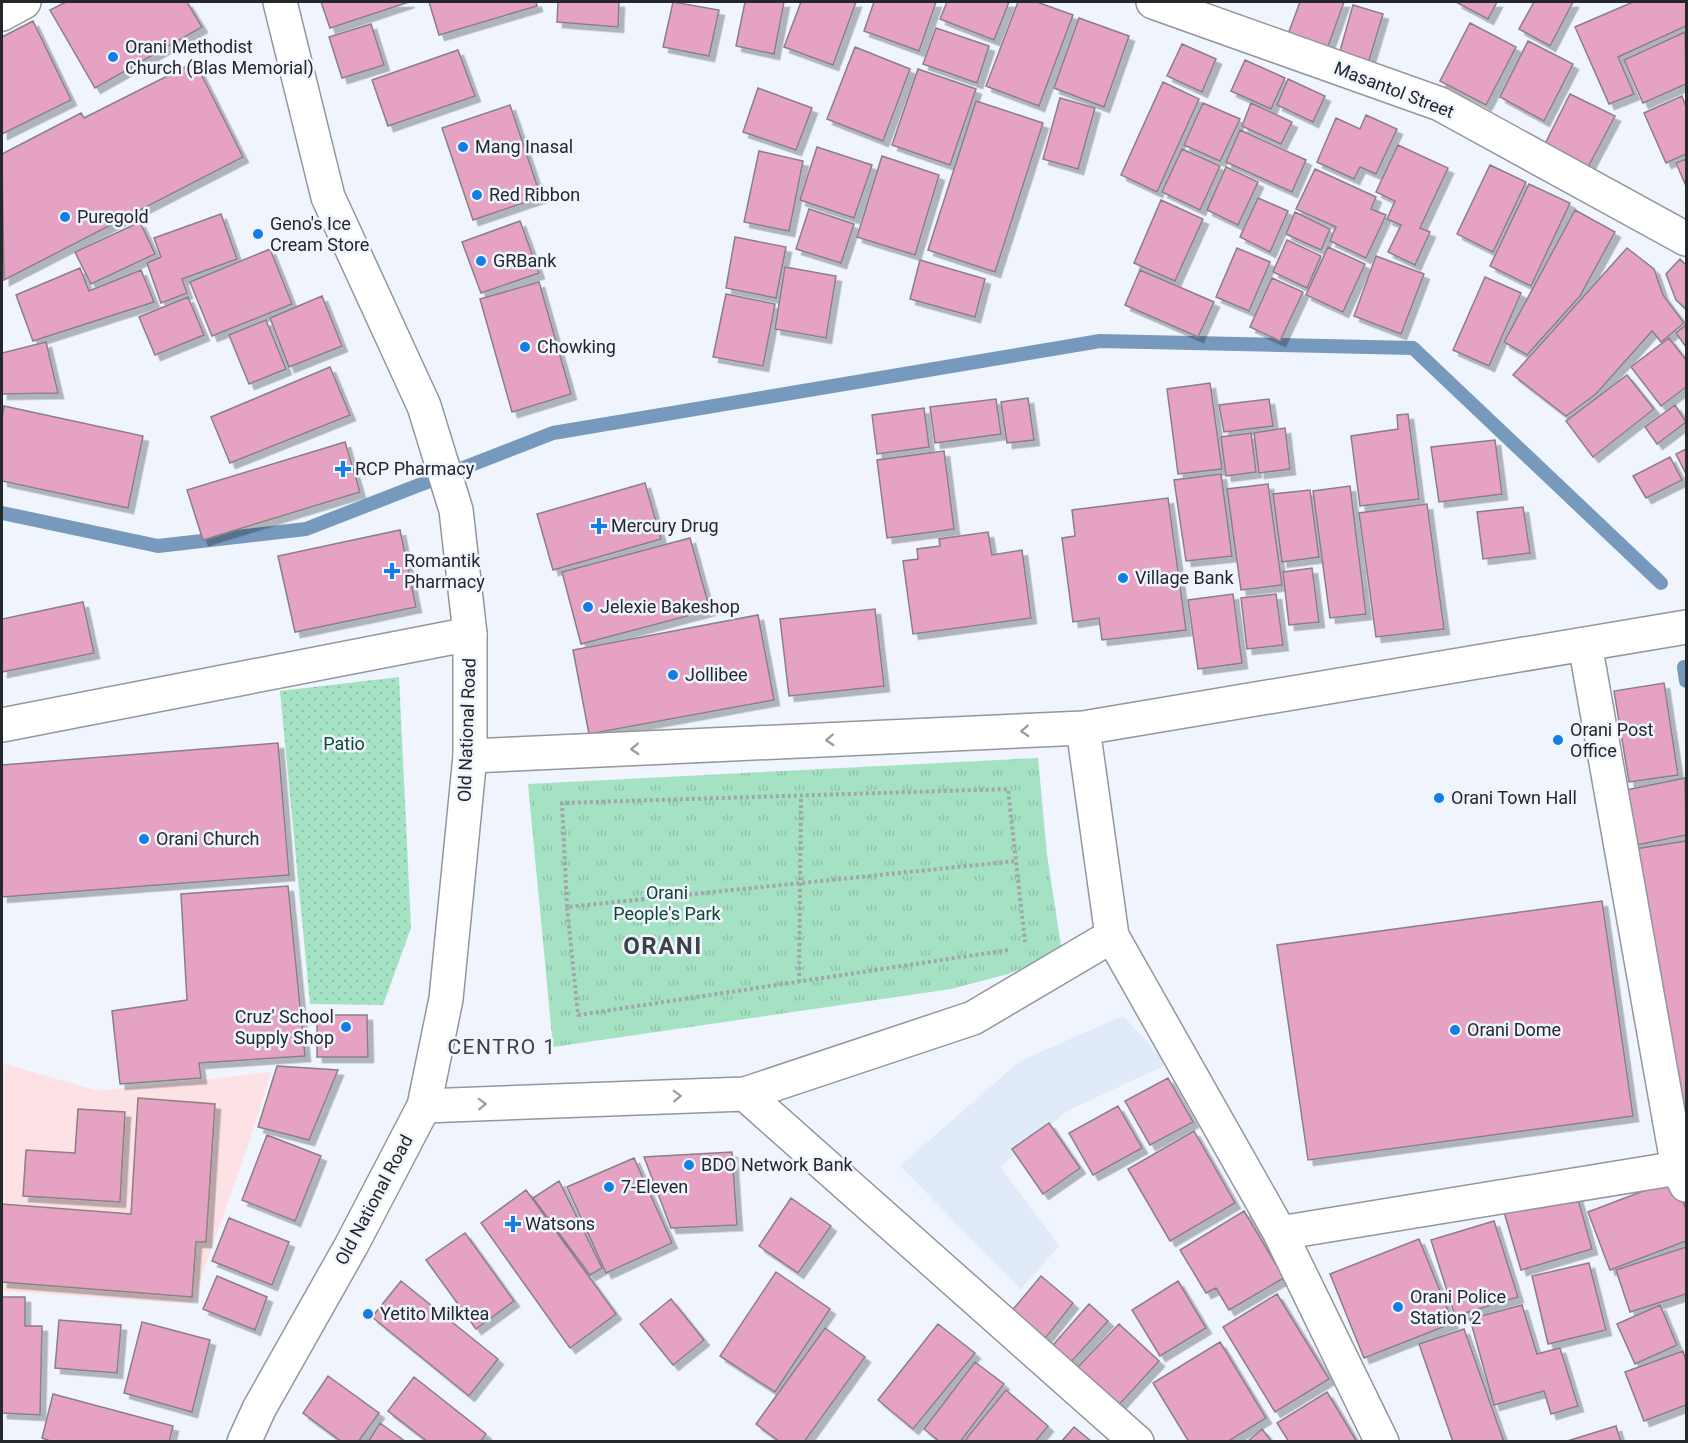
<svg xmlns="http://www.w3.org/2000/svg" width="1688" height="1443" font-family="Roboto,sans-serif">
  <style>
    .built { fill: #e0eaf9 }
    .education { fill: #fde2e5 }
    .grass { fill: url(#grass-tufts) }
    .garden { fill: url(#garden-dots) }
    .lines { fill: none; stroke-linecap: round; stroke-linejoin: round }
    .stream { stroke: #7699bd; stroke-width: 14 }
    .building { fill: #e5a2c2; stroke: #8a8084; stroke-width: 1.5; filter: url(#shadow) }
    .minor-casing { stroke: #92979f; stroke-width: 36 }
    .major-casing { stroke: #92979f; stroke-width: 36 }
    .path { stroke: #a1a5ac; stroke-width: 4; stroke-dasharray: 3 3; stroke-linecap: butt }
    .minor { stroke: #fff; stroke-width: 33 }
    .major { stroke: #fff; stroke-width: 33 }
    .oneway { stroke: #9d9ea0 }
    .poi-dot { fill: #147ee6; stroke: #eff4fd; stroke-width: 2 }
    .labels { text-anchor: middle; stroke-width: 5; stroke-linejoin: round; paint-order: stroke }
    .poi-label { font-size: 18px; fill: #25282b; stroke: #eff4fd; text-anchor: start }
    .street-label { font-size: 18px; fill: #25282b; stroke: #eff4fd }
    .park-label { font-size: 18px; fill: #0c4832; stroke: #eff4fd }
    .quarter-label { font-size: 21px; letter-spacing: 1.5px; fill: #3c4047; stroke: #eff4fd }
    .district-label { font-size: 24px; font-weight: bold; letter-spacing: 1.5px; fill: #3c4047; stroke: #eff4fd }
  </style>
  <defs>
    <pattern id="grass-tufts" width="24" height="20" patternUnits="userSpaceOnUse" patternTransform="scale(1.5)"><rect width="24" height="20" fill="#a5e2c4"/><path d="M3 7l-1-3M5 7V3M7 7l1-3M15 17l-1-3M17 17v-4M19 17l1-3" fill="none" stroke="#8ec2a9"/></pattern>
    <pattern id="garden-dots" width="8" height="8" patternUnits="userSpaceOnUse" patternTransform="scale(1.5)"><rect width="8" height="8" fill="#a5e2c4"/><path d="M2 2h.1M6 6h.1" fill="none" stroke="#8ec2a9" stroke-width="1.8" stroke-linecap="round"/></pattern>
    <filter id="shadow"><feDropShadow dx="5.5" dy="5.5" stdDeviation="0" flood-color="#0004"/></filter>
  </defs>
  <rect width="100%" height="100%" fill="#eff4fd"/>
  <path class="built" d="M1123,1016L1168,1064L1067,1111L1000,1167L1059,1246L1021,1289L900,1166L1020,1061Z"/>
  <path class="education" d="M2,1063L98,1091L271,1072L250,1140L192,1304L2,1291Z"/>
  <path class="grass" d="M1038,758L1047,855L1062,952L1008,974L951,989L553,1047L528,784Z"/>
  <path class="garden" d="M399,677L411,928L383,1005L310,1004L280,691Z"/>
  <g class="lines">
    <path class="stream" d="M2,513L158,546L306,529L553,433L1100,341L1413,348L1661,583
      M1684,667L1686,681"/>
  </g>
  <path class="building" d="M66,2H187L202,27L95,88L50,10Z
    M321,2H409L330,28Z
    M429,2H536L537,6L439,35Z
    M558,2H619L618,27L557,22Z
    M673,2L719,10L709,56L663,47Z
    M745,2H784L774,54L736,46Z
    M801,2H856L833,65L784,47Z
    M874,2H936L919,51L864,31Z
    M947,2H1009L994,40L940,19Z
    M1018,2H1037L1073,15L1039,106L986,86Z
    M1300,2H1344L1326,52L1287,37Z
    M1456,2H1497L1488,19Z
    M1534,2H1573L1550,46L1519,29Z
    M1633,2H1686V26L1618,57L1634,94L1609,104L1575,27Z
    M1353,5L1383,14L1367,67L1338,58Z
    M1079,18L1129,36L1104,107L1054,88Z
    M33,21L71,100L2,134V37Z
    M1470,23L1516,47L1486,105L1440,81Z
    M371,24L384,65L342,78L329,37Z
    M936,28L989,46L977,83L923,64Z
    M1685,32L1686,84L1643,103L1624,60Z
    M1528,41L1573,64L1544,121L1500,97Z
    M1182,44L1216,59L1202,92L1167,76Z
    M855,47L910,69L883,141L827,119Z
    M458,50L475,96L388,126L372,80Z
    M1245,60L1285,78L1271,109L1231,91Z
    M195,62L243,157L4,280L2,154L81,113L84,118Z
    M918,69L976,89L950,165L892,145Z
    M1288,79L1325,96L1313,122L1277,105Z
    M1163,82L1199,99L1157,192L1121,175Z
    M758,88L812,108L796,150L743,132Z
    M1570,94L1615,116L1587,169L1544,146Z
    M1682,96L1686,107V154L1666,163L1644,113Z
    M1060,98L1095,108L1078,169L1043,159Z
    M976,101L1043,123L995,272L928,250Z
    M1203,103L1240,119L1220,161L1184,145Z
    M1251,103L1292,122L1281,144L1242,126Z
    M510,105L541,197L473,220L442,128Z
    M1366,115L1397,129L1376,174L1360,167L1354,179L1317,162L1336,118L1360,129Z
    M1240,130L1306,160L1292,192L1226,162Z
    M1398,145L1448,168L1420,228L1430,232L1415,265L1388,252L1401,225L1387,219L1395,201L1376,192Z
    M817,147L872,165L854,218L800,200Z
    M1182,149L1220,166L1200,210L1162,192Z
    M759,151L803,161L789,231L744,222Z
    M882,156L939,175L915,255L857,237Z
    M1686,159V186L1676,163Z
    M1490,165L1526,182L1493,252L1457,234Z
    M1226,167L1258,182L1238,225L1207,210Z
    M1315,169L1376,197L1371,209L1386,215L1366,258L1330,241L1336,227L1296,209Z
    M1529,184L1570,203L1531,286L1490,266Z
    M1258,198L1288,211L1270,252L1240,237Z
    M1161,200L1203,219L1175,281L1134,263Z
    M809,209L854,224L841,263L796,249Z
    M1575,210L1615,232L1580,296L1527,355L1504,342Z
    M1295,212L1330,229L1321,250L1286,234Z
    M221,214L237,259L182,279L187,293L161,303L147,263L161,257L154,238Z
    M520,221L539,273L481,293L462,242Z
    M140,222L155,254L91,284L75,252Z
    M735,237L786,247L776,298L726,288Z
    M1287,240L1321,256L1307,288L1273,272Z
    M1328,247L1365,264L1343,312L1306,295Z
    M1237,248L1270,262L1249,311L1216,297Z
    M1627,248L1654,269L1663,295L1684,323L1661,342L1652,331L1596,394L1566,416L1513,375Z
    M270,249L292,304L212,336L190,282Z
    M1376,256L1424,274L1401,334L1354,316Z
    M1680,259L1686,265V309L1676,300L1666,274Z
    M920,260L985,279L975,317L910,299Z
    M785,267L836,276L826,338L775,329Z
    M80,268L89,291L141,270L154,302L33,341L16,295Z
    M1140,270L1214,302L1198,337L1125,305Z
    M1485,277L1521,293L1489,366L1453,350Z
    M1272,278L1303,292L1280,341L1250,327Z
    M539,282L571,394L512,412L480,299Z
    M726,294L775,304L763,366L713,357Z
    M322,296L342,346L289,367L270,318Z
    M188,297L204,335L155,355L139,317Z
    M266,320L286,369L249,384L229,335Z
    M1686,325V347L1676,333Z
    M1669,338L1686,360V387L1661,406L1631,367Z
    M46,342L58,393L2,394V353Z
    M330,367L350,415L230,463L211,417Z
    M1627,375L1654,409L1593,457L1566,421Z
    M1210,383L1222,469L1178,474L1167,389Z
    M1028,398L1034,440L1007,443L1001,402Z
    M996,399L1001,434L935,443L930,407Z
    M1269,399L1273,426L1224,432L1219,405Z
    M1675,405L1686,422L1657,444L1645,427Z
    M4,406L143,436L128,508L2,481V419Z
    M924,408L929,447L877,454L872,415Z
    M1408,414L1419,499L1360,506L1351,436L1398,429L1397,415Z
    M1285,428L1290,469L1259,473L1254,433Z
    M1251,433L1256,472L1226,476L1221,437Z
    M1495,440L1502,494L1439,502L1431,447Z
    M345,442L360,492L203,540L187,490Z
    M1686,449V474L1676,454Z
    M944,451L954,529L887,538L877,460Z
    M1670,457L1682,480L1646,498L1633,476Z
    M1221,474L1232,556L1186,561L1174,480Z
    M645,483L661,539L553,570L537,514Z
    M1268,484L1282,585L1241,590L1227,489Z
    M1350,486L1366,614L1330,618L1313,491Z
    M1310,490L1319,557L1282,562L1273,494Z
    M1168,498L1186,630L1102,640L1099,618L1073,622L1062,538L1075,536L1072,510Z
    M1427,504L1444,629L1376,637L1359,513Z
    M1523,507L1530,553L1483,559L1477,512Z
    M400,530L416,607L295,632L278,556Z
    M988,532L992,555L1022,550L1031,618L913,634L903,561L918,559L917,549L940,546L939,539Z
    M690,538L710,610L581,644L562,572Z
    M1312,568L1319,622L1289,625L1283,572Z
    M1233,594L1242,663L1198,669L1188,600Z
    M1276,594L1283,645L1247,649L1241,598Z
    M83,602L94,653L2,672V619Z
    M875,609L884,686L789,696L780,619Z
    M758,615L774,700L589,734L573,650Z
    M1664,683L1678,775L1629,782L1614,691Z
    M278,743L289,875L2,897V765Z
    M1685,778L1686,835L1632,846L1621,791Z
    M1686,841V1104L1668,1107L1628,850Z
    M288,886L305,1056L199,1063L201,1078L120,1084L112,1011L187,1000L181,894Z
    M1602,901L1633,1116L1308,1160L1277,945Z
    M317,1015H367L368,1057H317Z
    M277,1066L338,1070L309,1140L258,1127Z
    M1168,1078L1193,1122L1150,1145L1125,1101Z
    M138,1098L215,1104L206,1242H196L192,1297L2,1282V1204L131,1214Z
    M1118,1106L1142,1148L1093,1175L1069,1133Z
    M78,1109L125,1112L120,1202L23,1196L26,1150L75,1153Z
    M1049,1123L1080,1168L1043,1194L1012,1149Z
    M1194,1131L1235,1203L1170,1241L1128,1169Z
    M267,1135L321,1156L295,1221L242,1200Z
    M732,1152L737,1225L671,1228L644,1157Z
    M634,1158L672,1243L606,1273L567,1187Z
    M1675,1179L1686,1210V1241L1610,1270L1588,1212Z
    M559,1181L602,1268L590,1275L533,1198Z
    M526,1190L616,1314L570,1348L481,1223Z
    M1576,1192L1592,1249L1521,1270L1504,1212Z
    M791,1198L831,1226L798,1273L759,1246Z
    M1244,1211L1284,1278L1229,1310L1216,1288L1206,1293L1180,1250Z
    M229,1218L289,1242L272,1285L212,1261Z
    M1494,1221L1518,1297L1455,1316L1431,1240Z
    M465,1233L514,1301L476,1329L426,1260Z
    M1419,1239L1453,1323L1364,1358L1330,1274Z
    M1686,1247V1294L1630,1312L1616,1270Z
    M1589,1263L1606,1330L1548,1344L1532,1276Z
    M776,1272L830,1309L775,1392L720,1356Z
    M217,1276L267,1297L255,1330L203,1309Z
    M1041,1276L1073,1303L1043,1341L1010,1313Z
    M401,1281L498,1359L469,1396L372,1317Z
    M1178,1281L1206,1328L1160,1356L1132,1310Z
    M1277,1294L1329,1379L1275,1412L1223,1327Z
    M2,1297H25V1326H42L40,1415L2,1413Z
    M671,1299L704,1340L673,1365L640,1324Z
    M1089,1304L1108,1321L1071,1362L1053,1345Z
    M1522,1305L1537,1354L1560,1348L1578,1406L1551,1414L1544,1391L1494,1405L1470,1319Z
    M1660,1305L1677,1345L1635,1364L1617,1324Z
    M59,1320L121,1325L117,1373L55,1368Z
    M142,1322L210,1340L192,1412L124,1393Z
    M938,1324L975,1353L913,1429L878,1400Z
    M1119,1324L1159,1361L1116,1408L1076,1369Z
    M825,1328L865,1357L804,1442H780L756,1424Z
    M1464,1329L1504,1442H1453L1419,1344Z
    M1220,1342L1266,1418L1227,1442H1189L1153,1383Z
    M1683,1351L1686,1361V1405L1644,1421L1625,1372Z
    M975,1362L1004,1384L960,1442H940L924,1429Z
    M328,1376L379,1413L358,1442H342L303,1413Z
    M414,1377L486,1434L480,1442H428L388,1411Z
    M1006,1390L1048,1426L1035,1442H968L966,1439Z
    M1327,1392L1357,1442H1289L1277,1423Z
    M53,1394L173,1426L169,1442H53L42,1438Z
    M380,1423L406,1442H368Z
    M1616,1426L1621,1442H1564Z
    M1074,1427L1092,1442H1061Z
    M1262,1429L1272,1442H1247Z"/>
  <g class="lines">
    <defs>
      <path id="minor" d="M1153,2L1440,104L1686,239
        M2,14L24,2
        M1585,644L1678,1168L1686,1185
        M2,725L470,634
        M1083,728L1112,936L1280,1233L1382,1442
        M470,756L1083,728L1686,627
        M745,1094L1137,1442
        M424,1106L745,1094L973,1018L1112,936
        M1280,1233L1678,1168"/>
      <path id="major" d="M244,1442L259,1409L351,1246L424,1106L446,999L470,756V634L456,510L424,406L328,197L280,2"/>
    </defs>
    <use href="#minor" class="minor-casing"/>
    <use href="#major" class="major-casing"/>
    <path class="path" d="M567,907L562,803L1008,789L1025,942
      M1008,950L578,1015L567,907L1016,861
      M799,982L801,796"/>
    <use href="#minor" class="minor"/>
    <use href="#major" class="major"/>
  </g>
  <defs><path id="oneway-chevron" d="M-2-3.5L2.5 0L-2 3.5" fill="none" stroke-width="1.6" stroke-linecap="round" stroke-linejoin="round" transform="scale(1.5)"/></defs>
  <g class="oneway">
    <use href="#oneway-chevron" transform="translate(1025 731) rotate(177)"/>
    <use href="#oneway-chevron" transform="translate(830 740) rotate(177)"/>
    <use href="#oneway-chevron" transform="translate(635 749) rotate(177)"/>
    <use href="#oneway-chevron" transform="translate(677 1096) rotate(-2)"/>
    <use href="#oneway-chevron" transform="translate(482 1104) rotate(-2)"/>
  </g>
  <g class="poi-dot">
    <circle cx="113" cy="57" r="6"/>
    <circle cx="463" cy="147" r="6"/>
    <circle cx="477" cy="195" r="6"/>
    <circle cx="65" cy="217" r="6"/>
    <circle cx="258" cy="234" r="6"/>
    <circle cx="481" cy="261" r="6"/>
    <circle cx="525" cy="347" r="6"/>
    <path d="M340 460h6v6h6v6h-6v6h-6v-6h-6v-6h6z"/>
    <path d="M596 517h6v6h6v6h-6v6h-6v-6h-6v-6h6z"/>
    <path d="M389 562h6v6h6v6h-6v6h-6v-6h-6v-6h6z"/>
    <circle cx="1123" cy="578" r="6"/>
    <circle cx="588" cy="607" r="6"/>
    <circle cx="673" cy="675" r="6"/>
    <circle cx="1558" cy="740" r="6"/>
    <circle cx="1439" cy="798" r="6"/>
    <circle cx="144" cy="839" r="6"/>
    <circle cx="346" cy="1027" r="6"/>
    <circle cx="1455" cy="1030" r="6"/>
    <circle cx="689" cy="1165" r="6"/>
    <circle cx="609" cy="1187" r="6"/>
    <path d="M510 1215h6v6h6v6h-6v6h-6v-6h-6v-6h6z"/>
    <circle cx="1398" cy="1307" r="6"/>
    <circle cx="368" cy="1314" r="6"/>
  </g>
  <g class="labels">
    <g class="poi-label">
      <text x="125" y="53">Orani Methodist<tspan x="125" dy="21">Church (Blas Memorial)</tspan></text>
      <text x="475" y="153">Mang Inasal</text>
      <text x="489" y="201">Red Ribbon</text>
      <text x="77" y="223">Puregold</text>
      <text x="270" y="230">Geno's Ice<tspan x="270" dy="21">Cream Store</tspan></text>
      <text x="493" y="267">GRBank</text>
      <text x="537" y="353">Chowking</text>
      <text x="355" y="475">RCP Pharmacy</text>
      <text x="611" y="532">Mercury Drug</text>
      <text x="404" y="567">Romantik<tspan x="404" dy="21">Pharmacy</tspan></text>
      <text x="1135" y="584">Village Bank</text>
      <text x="600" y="613">Jelexie Bakeshop</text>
      <text x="685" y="681">Jollibee</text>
      <text x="1570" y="736">Orani Post<tspan x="1570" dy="21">Office</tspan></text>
      <text x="1451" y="804">Orani Town Hall</text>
      <text x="156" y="845">Orani Church</text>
      <text x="334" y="1023" text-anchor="end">Cruz' School<tspan x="334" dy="21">Supply Shop</tspan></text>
      <text x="1467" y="1036">Orani Dome</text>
      <text x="701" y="1171">BDO Network Bank</text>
      <text x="621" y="1193">7-Eleven</text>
      <text x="525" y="1230">Watsons</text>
      <text x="1410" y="1303">Orani Police<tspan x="1410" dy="21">Station 2</tspan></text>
      <text x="380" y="1320">Yetito Milktea</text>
    </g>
    <g class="street-label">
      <text transform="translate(1394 90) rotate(21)" y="6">Masantol Street</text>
      <text transform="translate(467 730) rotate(-88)" y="6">Old National Road</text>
      <text transform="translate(374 1200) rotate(-62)" y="6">Old National Road</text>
    </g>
    <g class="park-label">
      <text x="344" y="750">Patio</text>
      <text x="667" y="899">Orani<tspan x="667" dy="21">People's Park</tspan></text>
    </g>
    <g class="quarter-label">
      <text x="502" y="1054">CENTRO 1</text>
    </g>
    <g class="district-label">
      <text x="663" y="954">ORANI</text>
    </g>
  </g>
  <rect width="1688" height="1443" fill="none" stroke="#25282b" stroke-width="6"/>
</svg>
